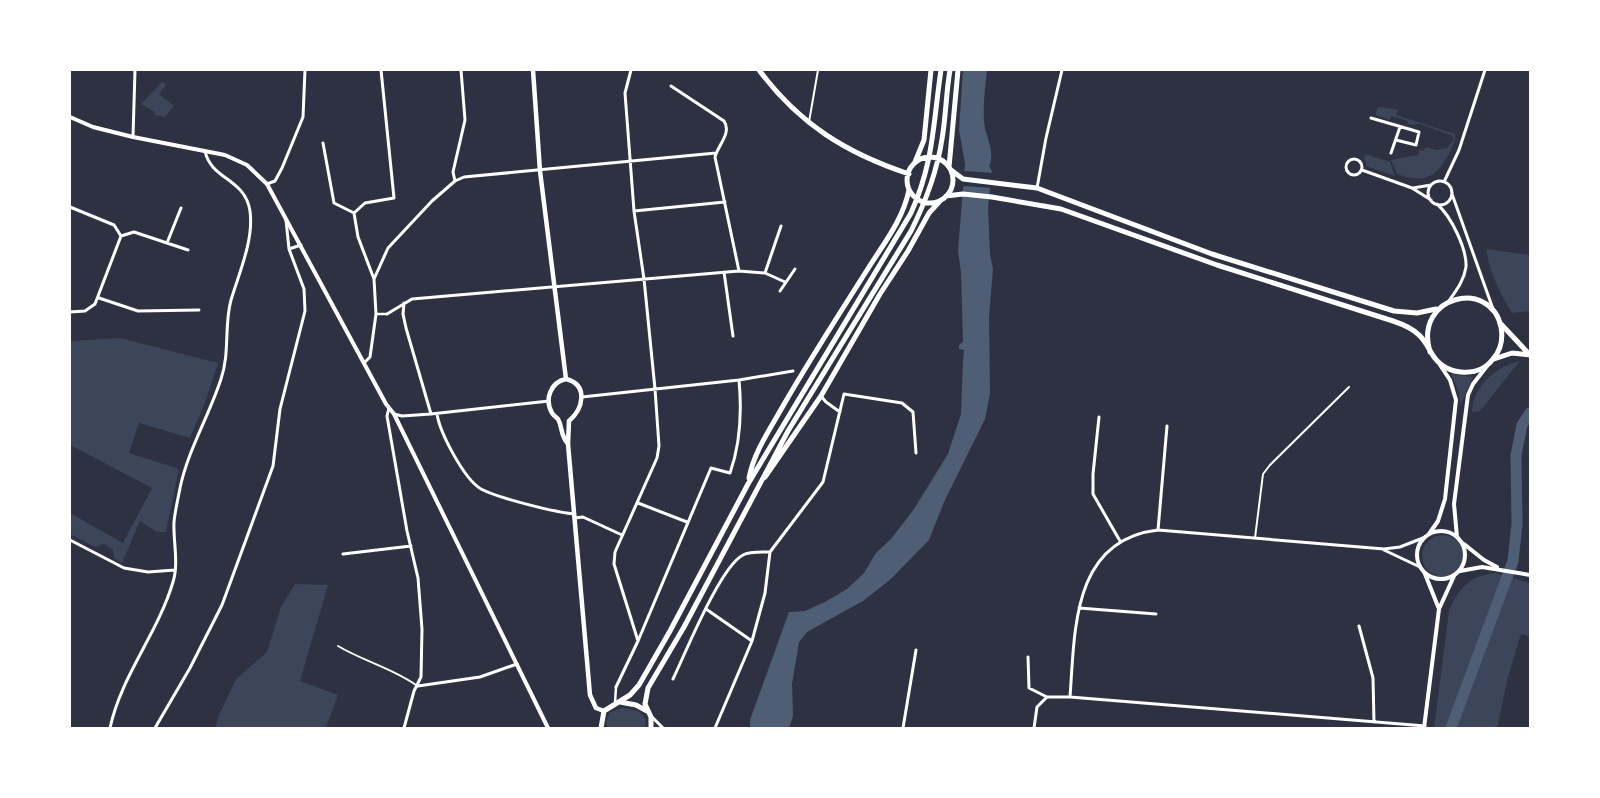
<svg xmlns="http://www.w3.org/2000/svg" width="1600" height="798" font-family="'Roboto Condensed',sans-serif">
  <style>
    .green { fill: #3c4559 }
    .water { fill: #4f5d75 }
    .pier { fill: #2d3142 }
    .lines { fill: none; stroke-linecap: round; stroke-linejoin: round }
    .river { stroke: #4f5d75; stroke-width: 11 }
    .service { stroke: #fff; stroke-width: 2 }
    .pedestrian { stroke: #fff; stroke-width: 2.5 }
    .minor { stroke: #fff; stroke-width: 3 }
    .tertiary { stroke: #fff; stroke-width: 4 }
    .secondary { stroke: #fff; stroke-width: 4.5 }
    .primary { stroke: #fff; stroke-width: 5 }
  </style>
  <rect width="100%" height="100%" fill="#2d3142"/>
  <path class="green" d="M162,82L166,85L159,94L174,106L165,117L154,115L155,112L141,104Z
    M1380,107L1398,110L1396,115L1455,134C1456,139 1452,146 1450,152C1436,178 1425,184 1397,174L1391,160L1418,155L1419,150L1424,151L1425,147L1437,150L1447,148L1453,141V136L1420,124L1407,125L1408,121L1391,116L1390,120L1376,115L1377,108Z
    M1364,154L1390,162L1395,176L1366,166Z
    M1486,249L1530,255V311L1512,313C1499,292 1490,273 1486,249Z
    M120,338L218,363L206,400L190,438L139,423L129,453L179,469L166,532H157L140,521L122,563L114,558L113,550L104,544L95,547L70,534V513L123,543L152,488L70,445V341Z
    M1520,361L1480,411L1472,412C1472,386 1497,366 1520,361Z
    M1451,374L1473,377L1460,406L1459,393Z
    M1422 556a21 21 0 1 1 42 0a21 21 0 1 1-42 0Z
    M1496,573L1530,583V637L1521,634L1508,677L1497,728H1434L1449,611C1458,588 1471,575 1496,573Z
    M295,584L328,585L300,681L338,695L326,728H215L219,715L236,679L267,652L281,607Z
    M622,708C635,710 649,712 645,728H608L606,723L610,712Z"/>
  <path class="water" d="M963,70H987C985,88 983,103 984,121C985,137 996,151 989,166L992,171L988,207L990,254L993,269L989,317L990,393L985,419L944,502L929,540L891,579L863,601L807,632L799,642L792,684L793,716L789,728H750V720L789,612L805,611L825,602L847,589L864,573L876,553L891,539L914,509L948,454L961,414L963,360L964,350L959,349V345L963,342L961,272L958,251L965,164L959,130Z"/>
  <path class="pier" d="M964,171L994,173L992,188L963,186Z"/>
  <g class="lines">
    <path class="river" d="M1451,728L1513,561L1517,524L1516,455L1522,425L1530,413"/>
    <path class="service" d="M809,122L818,70
      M1255,538L1263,474L1270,465L1349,387
      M338,646C363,661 392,668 416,685"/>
    <path class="pedestrian" d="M376,314H387
      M615,703L616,687"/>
    <path class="minor" d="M631,70L625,93L634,211L644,279L655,389L659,446L657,458L615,552L614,564L638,641
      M671,86L724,121C732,133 718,145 715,157L739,271
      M1371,118L1419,132L1416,145L1396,140
      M133,137L135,70
      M323,143L334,203L354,213
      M1391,153L1400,127
      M1346 167a8 8 0 1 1 16 0a8 8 0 1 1-16 0Z
      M1362,170L1412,188L1431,200
      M455,181L453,172L465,120L461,70
      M1428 193a12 12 0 1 1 24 0a12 12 0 1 1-24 0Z
      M1444,182L1459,150L1485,70
      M267,184L275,181L282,168L303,117L305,70
      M1037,188L1046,138L1062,70
      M1413,188L1431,185
      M1452,194L1493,309
      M1437,204C1451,216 1467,249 1466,267C1464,281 1456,291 1448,302
      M70,207L114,225L121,236
      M634,211L725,202
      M354,213L365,203L394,198L381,70
      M354,213L358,237L374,279L376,314L370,357L364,363
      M286,220L289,249
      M121,236L134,232L188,250
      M167,243L181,208
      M724,272L733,336
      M765,273L781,226
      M374,279L388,248L432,201L455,181L464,177L716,153
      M780,291L795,269
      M99,298L138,311L199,310
      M404,303L403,314L406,328L431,414
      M70,312L85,311L95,304L121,236
      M387,314L412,299L739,271L765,273L785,282
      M821,396L826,402L840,412
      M582,397L739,380L793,371
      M389,408L387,416L407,531L418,578L422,629L421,677L414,691L404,728
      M394,414L402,416L431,414L549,401
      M437,414C440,433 464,479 481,489C498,498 554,512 574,514
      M1099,417L1093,474V494L1120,541
      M638,503L687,522
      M575,518L583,517L622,535
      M1158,530L1167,426
      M70,540L124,568L148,572L175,570
      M1384,550L1420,567
      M343,554L411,546
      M1079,608L1156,614
      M706,609L752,641
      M1359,626L1373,678L1374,722
      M1028,657L1029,688L1047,697H1070L1425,726
      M673,679C686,652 720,567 743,555C750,551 762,552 770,552
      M418,686L480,677L517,664
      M616,687L638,641L711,468L730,473C741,442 742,412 739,380
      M1070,697C1075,630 1072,540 1158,530L1384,549L1400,547L1423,538
      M652,717L663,728
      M110,728C121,676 158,633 173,582C179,563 173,541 174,522C175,511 178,499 180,488C188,450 209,416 221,379C230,353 224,325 231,300C239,273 254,240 250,211C245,178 211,180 205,151
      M155,728L190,668L222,605L273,466L280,409L305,311L304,289L289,249L301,245
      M715,728L752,641L765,593L770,552L823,482L844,394L902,403L913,412L916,453
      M903,728L916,650
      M1034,728L1037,707L1047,697"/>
    <path class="tertiary" d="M70,117L93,127L133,137L225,155L247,165L267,184L386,404L394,414L548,728
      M1417 555a24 24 0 1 1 48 0a24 24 0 1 1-48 0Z
      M1429,534L1438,521L1445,499L1456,400L1450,380L1440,365
      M1457,537L1454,504L1468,395L1473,384L1487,366
      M1464,544L1484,560L1497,567
      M1460,571L1482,567L1530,575
      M1425,574L1439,609
      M1424,728L1439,609L1454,576"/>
    <path class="secondary" d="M533,70L540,171L566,379
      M569,421L568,444L590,695L596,708L604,711
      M568,444C560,435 563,428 558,419C556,417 554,416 552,413C544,399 551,382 566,379C589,385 583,409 569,421"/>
    <path class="primary" d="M759,70C799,124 846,153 909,174
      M907 180a23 23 0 1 1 46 0a23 23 0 1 1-46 0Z
      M915,162L924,140L931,70
      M949,167L958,70
      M951,170L963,179L1037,188L1212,254L1394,311L1417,313L1436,309
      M946,196L963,194L992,197L1061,209L1217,265L1393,321C1402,324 1412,328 1419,335C1426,341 1429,350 1434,357C1448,376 1479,378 1493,359C1501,350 1503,338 1501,327C1491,278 1413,295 1430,352
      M1500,323L1530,355
      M1494,359L1512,353L1530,355
      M765,477L821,396L880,294L908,251L929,213L940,201
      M749,478C754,452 770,429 783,406C810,359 840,313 869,267C885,242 903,219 909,190
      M620,702L636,705L647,711
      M601,728L604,711L630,695L639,685L670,631L748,484L911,213C934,162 933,123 941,70
      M651,728V717L645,704L648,688L684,627L788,431L911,231C926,201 937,172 942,139C946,116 946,93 950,70"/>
  </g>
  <rect width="1600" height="798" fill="none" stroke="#ffffff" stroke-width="142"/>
</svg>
